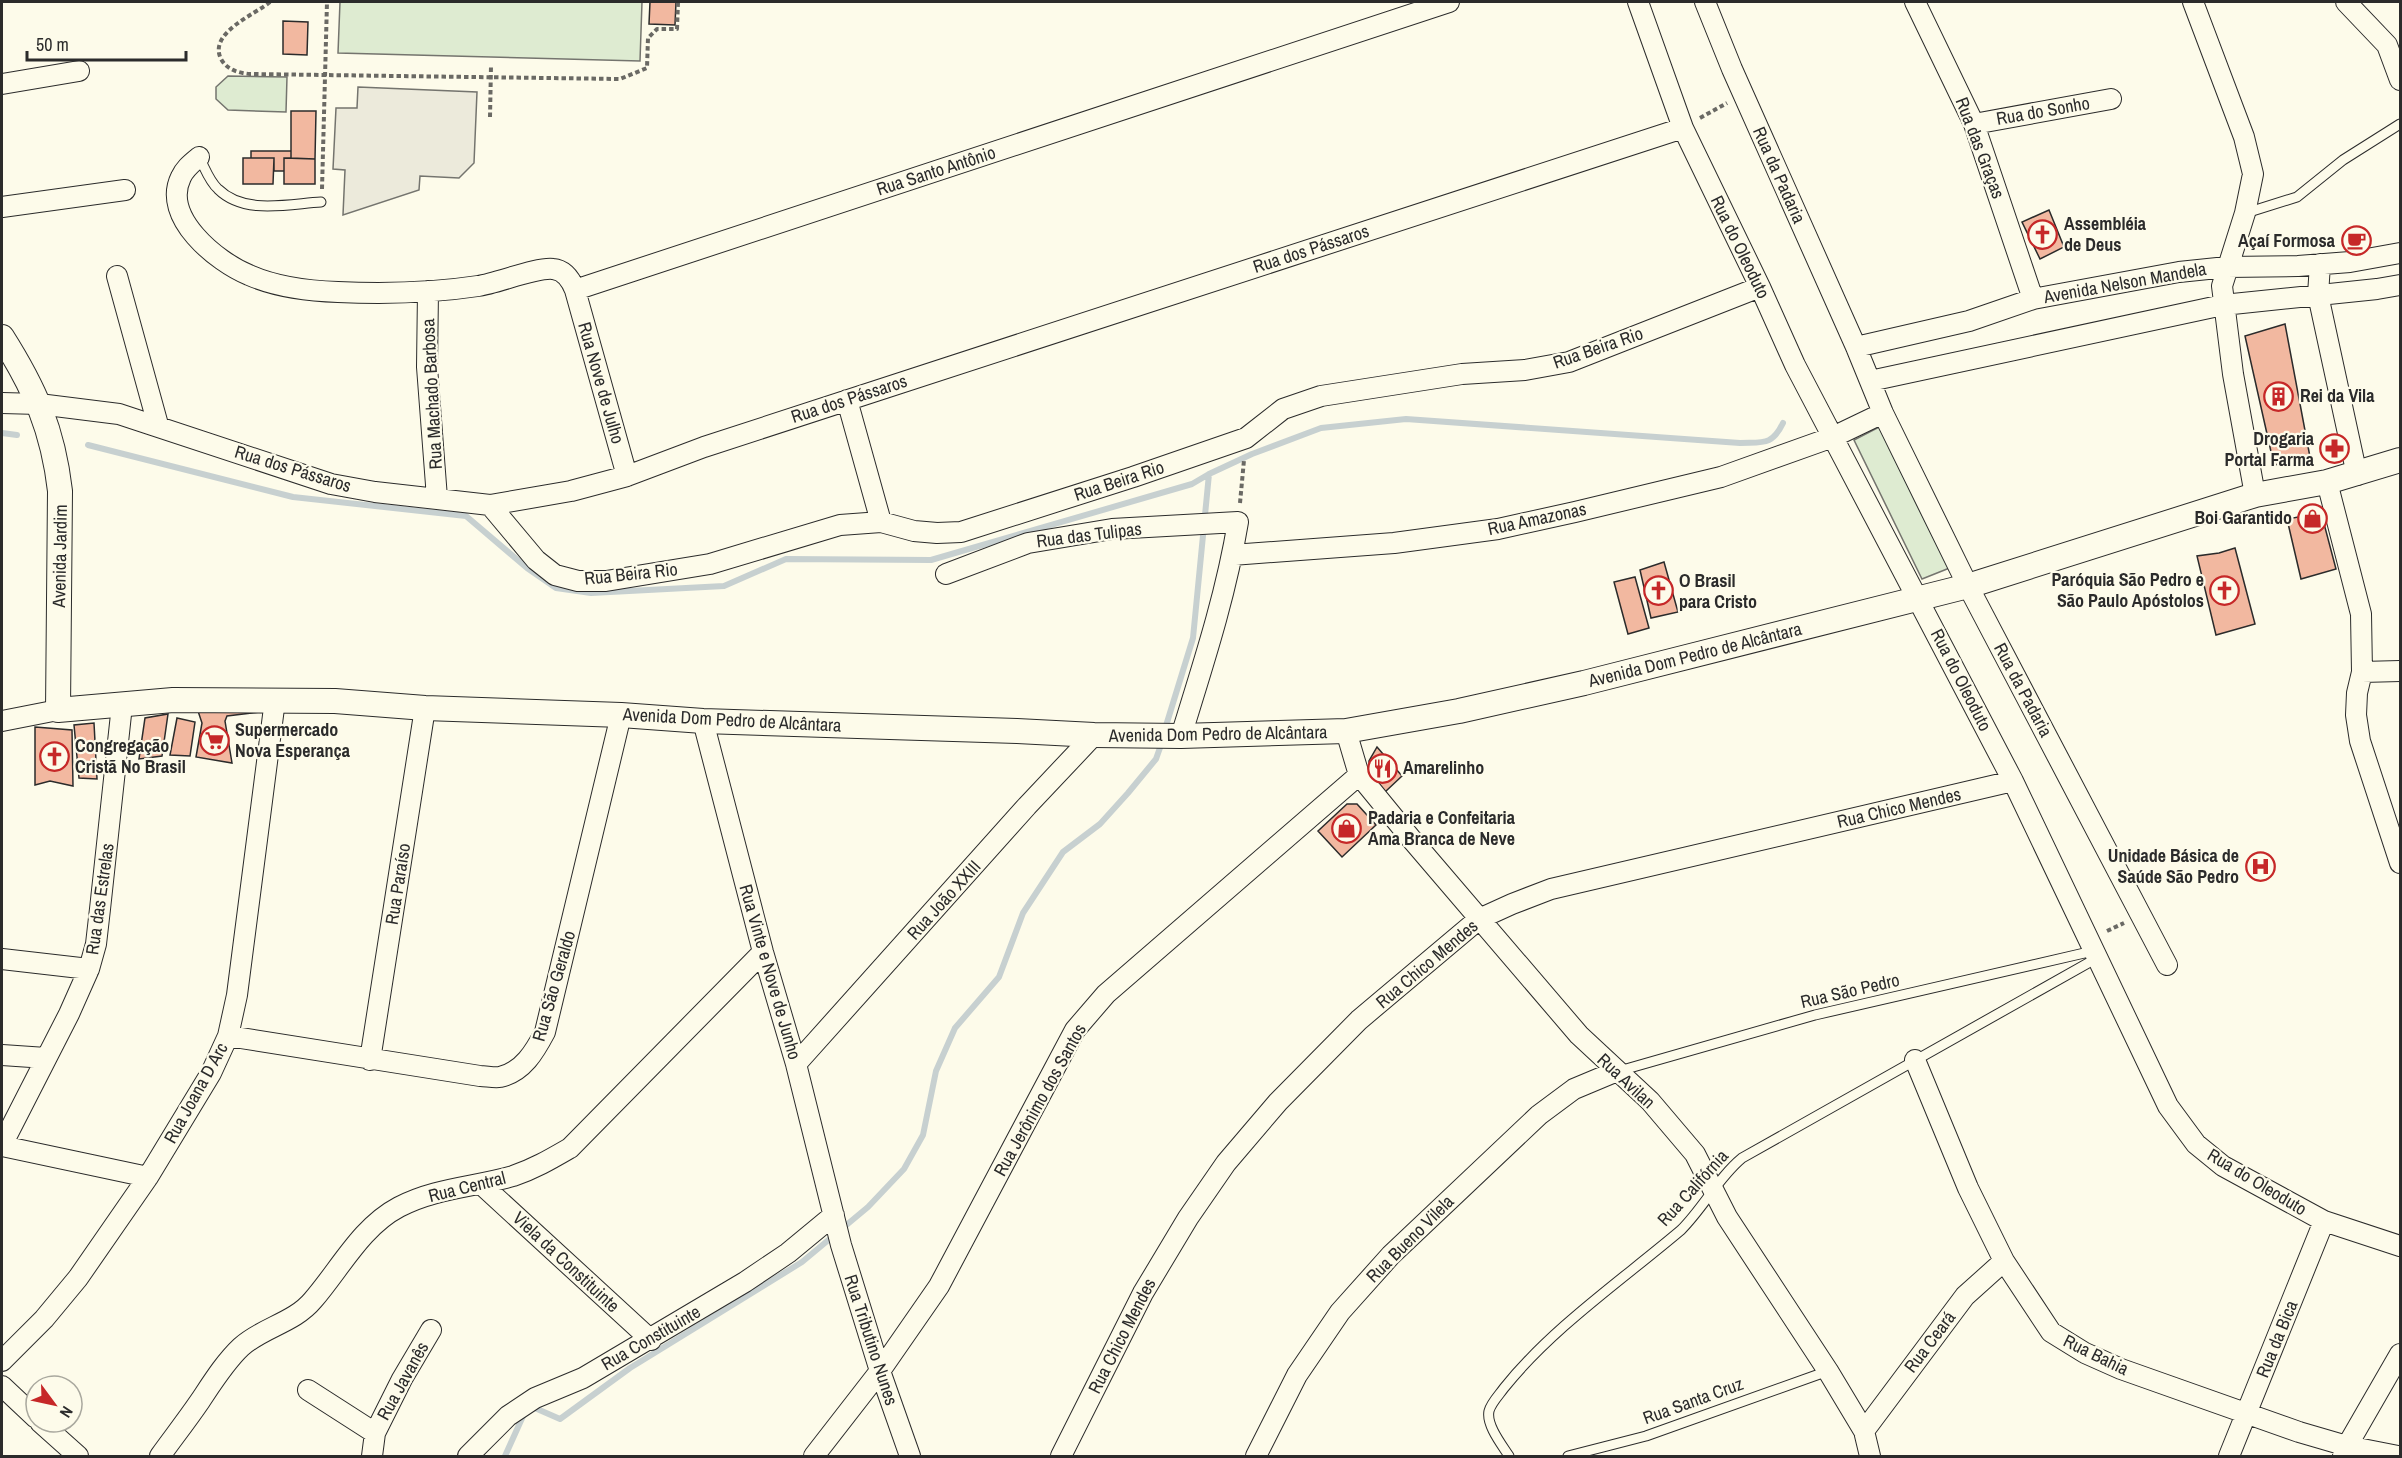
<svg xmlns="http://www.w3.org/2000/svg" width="2402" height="1458" font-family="'Archivo Narrow',sans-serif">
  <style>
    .green { fill: #deebd1; stroke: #74746e; stroke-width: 1.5 }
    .parking { fill: #eceadb; stroke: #74746e; stroke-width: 1.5 }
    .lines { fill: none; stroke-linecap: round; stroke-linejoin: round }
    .stream { stroke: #c7d0d0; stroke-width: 6 }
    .building { fill: #f2b8a0; stroke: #2b2b2b; stroke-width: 1.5 }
    .service-casing { stroke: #2b2b2b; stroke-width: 11 }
    .minor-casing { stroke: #2b2b2b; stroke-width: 22 }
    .tertiary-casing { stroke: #2b2b2b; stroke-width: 26 }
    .path { stroke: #6a6964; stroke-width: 4; stroke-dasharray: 4.5 3; stroke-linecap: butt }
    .service { stroke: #fdfbea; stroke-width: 9 }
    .minor { stroke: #fdfbea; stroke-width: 20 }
    .tertiary { stroke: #fdfbea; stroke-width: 24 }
    .labels { text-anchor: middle; stroke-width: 4.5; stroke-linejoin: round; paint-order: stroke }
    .street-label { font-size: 18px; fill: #2b2b2b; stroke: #fdfbea }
    .poi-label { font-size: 18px; font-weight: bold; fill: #2b2b2b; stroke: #fdfbea; text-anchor: start }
  </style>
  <rect width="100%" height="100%" fill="#fdfbea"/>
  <path class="green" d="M340,2H642L640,61L338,53Z
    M228,76L287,77L286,112L228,110L216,99V87Z
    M1883,425L1952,567L1922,579L1854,440Z"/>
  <path class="parking" d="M358,87L477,92L474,163L459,178L420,176L419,190L343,215L345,170L333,169L336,108H357Z"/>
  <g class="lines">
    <path class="stream" d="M2,433L17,435
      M88,445L293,497L466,516L527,568L556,588L591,593L724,586L786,559L931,560L1192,484L1209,474L1252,454L1321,428L1406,419L1740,443C1763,442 1772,446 1783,423
      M1165,729L1193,638L1209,474
      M505,1456L528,1405L560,1419L630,1368L802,1262L868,1207L904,1169L923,1135L936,1071L955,1028L999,977L1023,913L1063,852L1100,824L1128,793L1156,759L1162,742"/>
  </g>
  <path class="building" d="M650,2H676L675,25L649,24Z
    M283,21L308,22L307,55L283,54Z
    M291,111H316L315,159L291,158Z
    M251,151H291V158H284V171H274V158H251Z
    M243,158H274L273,184H243Z
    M284,158L315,159V184H284Z
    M2049,210L2064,247L2040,259L2022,222Z
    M2285,324L2310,457L2274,465L2245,336Z
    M2315,514L2322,516L2336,569L2301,579L2287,519Z
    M2235,548L2255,624L2216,635L2197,556L2219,553Z
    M1664,562L1678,612L1651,618L1640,570Z
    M1635,577L1649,628L1628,634L1614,582Z
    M198,711H268L227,716L225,721L232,763L196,757L202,723Z
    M168,714L162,756L139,759L145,718Z
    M177,718L195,722L190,756L170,755Z
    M94,723L97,779L79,778L74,725Z
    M35,727L72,730L73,786L50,781L35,785Z
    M1377,747L1402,776L1385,792L1370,776L1369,761Z
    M1347,804H1357L1376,825L1342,857L1318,831Z"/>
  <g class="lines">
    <defs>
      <path id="service" d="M199,157C205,168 209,181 218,189C244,215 288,204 321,202
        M2246,213L2297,197L2343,160L2400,124
        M1619,1071L1815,1015L2093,951
        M1509,1456C1502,1445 1486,1425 1489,1411C1491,1403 1499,1395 1504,1388C1552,1328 1622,1280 1681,1230C1704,1207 1718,1178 1742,1158L2097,958
        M1568,1456L1646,1436L1828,1371"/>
      <path id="minor" d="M1638,2L1683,128L1760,287L1795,365L2013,781L2168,1106L2196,1144L2223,1166L2324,1221L2400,1246
        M1705,2L1732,69L1856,347L1883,413L1968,586L2167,965
        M1915,2L1974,124L2033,299
        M2193,2L2244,137L2253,174L2245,213L2222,286L2233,374L2255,495
        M2346,2L2387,45L2400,80
        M2,84L79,71
        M1974,124L2111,99
        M199,157C192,163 185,168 181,177C161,217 217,262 249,275C276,287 308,291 338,292C384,294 432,293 478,286C498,283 537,267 553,269C565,270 571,280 575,290L1449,2
        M2,207L125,190
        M2320,264L2318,295L2357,475
        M117,276L158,425
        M575,290L627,476
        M428,291L427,367L437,498
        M1856,347L1969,321L2033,299L2179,272L2227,267L2298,266L2350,262L2400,253
        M1870,381L2223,305L2377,289L2400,285
        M847,400L881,522
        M2,403L39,404L119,414L331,484L375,492L490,505L571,491L627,476L704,447L1683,128
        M2327,482L2361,614L2362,672L2357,693L2356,715L2360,741L2400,863
        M490,505L536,560L555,575L578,581H606L710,564L840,525L881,522L914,531L937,533L961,532L1133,477L1246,438L1283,409L1321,396L1462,374L1525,370L1569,362L1760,287
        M1232,555L1394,543L1498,529L1575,512L1721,477L1833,437L1883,413
        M946,574L1028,543L1112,529L1238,522C1226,595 1203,665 1181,736
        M2362,672L2400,671
        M2,721L58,710
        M703,721L763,952L796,1064L841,1245L880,1371L910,1456
        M1346,731L1359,775L1413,841L1579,1035L1650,1101L1695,1154L1727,1217L1828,1371L1864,1431L1870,1456
        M2,959L89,969
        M228,1036L480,1076C486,1076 494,1078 500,1077C523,1072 535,1051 545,1032L621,715
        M2,1055L46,1058
        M370,1060L425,708
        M1915,1060L1968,1188L2004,1261L2051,1332L2085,1353L2121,1369L2299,1432L2347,1446L2398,1456
        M796,1064L1027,806L1094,735
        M2,1145L69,1014L89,969L96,944L100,909L122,705
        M2,1146L148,1177
        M481,1184L651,1340
        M2,1361L44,1319L78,1278L148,1177L211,1073L228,1036L237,995L275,700
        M2,1386L36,1418
        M308,1390L375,1433L372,1456
        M40,1422L78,1456
        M1864,1431L1965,1296L2004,1261
        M375,1433L402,1379L431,1330
        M160,1456C173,1438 187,1420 200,1401C212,1383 225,1362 241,1347C263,1327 294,1323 313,1300C340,1269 361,1227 399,1207C435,1188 475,1187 513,1176C534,1169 551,1159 570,1148L763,952
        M468,1456L508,1416L535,1398L583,1378L745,1282L788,1253L834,1215
        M814,1456L880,1371L939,1286L1075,1030L1106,994L1359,775
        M1061,1456L1143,1293L1188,1218L1226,1163L1278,1102L1359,1020L1479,919L1512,904L1551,889L2013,781
        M1256,1456L1297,1375L1340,1312L1391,1255L1539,1115L1574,1089L1617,1071
        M2229,1456L2324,1221
        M2343,1456L2347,1446L2400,1354"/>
      <path id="tertiary" d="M2,337C35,389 53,430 60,491L58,710L173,700L335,701L425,708L621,715L703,721L1017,731L1094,735L1181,736L1346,731L1459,711L1584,683L1968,586L2255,495L2327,482L2400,460"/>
    </defs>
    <use href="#service" class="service-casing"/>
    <use href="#minor" class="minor-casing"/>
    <use href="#tertiary" class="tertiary-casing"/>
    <path class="path" d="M270,2C254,15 208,33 221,59C227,70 239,73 250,74L620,79L647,68L648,38L657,29H677L678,2
      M490,117L491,66
      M1700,118L1727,103
      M322,189L327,2
      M1240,503L1244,460
      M2107,931L2124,923"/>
    <use href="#service" class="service"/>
    <use href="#minor" class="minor"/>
    <use href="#tertiary" class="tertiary"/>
  </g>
  <defs>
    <symbol id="church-ring" viewBox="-11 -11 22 22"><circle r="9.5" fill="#fdfbea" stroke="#c62828" stroke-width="1.5"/><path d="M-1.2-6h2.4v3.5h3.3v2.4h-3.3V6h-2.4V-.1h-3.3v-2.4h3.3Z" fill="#c62828"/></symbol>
    <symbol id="cafe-ring" viewBox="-11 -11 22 22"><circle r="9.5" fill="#fdfbea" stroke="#c62828" stroke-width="1.5"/><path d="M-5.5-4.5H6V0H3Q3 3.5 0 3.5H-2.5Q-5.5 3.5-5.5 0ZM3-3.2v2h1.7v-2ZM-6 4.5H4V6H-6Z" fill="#c62828"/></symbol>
    <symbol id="building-ring" viewBox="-11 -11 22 22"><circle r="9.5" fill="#fdfbea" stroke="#c62828" stroke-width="1.5"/><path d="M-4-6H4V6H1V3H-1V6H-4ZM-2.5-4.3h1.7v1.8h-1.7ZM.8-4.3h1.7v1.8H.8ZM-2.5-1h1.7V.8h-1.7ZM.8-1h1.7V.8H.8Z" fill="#c62828"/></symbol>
    <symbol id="pharmacy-ring" viewBox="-11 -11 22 22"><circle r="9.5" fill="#fdfbea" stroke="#c62828" stroke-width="1.5"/><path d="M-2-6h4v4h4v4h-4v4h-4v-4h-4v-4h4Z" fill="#c62828"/></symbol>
    <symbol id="shop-ring" viewBox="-11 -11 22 22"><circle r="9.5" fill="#fdfbea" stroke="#c62828" stroke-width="1.5"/><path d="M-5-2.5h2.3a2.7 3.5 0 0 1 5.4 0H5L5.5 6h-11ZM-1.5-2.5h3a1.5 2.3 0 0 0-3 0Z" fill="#c62828"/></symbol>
    <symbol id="supermarket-ring" viewBox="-11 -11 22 22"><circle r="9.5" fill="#fdfbea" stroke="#c62828" stroke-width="1.5"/><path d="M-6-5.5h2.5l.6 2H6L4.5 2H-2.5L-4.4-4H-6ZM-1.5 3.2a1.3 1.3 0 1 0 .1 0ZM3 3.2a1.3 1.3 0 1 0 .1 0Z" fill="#c62828"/></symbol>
    <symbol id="restaurant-ring" viewBox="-11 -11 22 22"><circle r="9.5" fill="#fdfbea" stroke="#c62828" stroke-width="1.5"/><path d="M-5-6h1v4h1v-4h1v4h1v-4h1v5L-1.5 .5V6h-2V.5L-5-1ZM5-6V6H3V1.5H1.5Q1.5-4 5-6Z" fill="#c62828"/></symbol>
    <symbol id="hospital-ring" viewBox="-11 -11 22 22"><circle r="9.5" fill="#fdfbea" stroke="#c62828" stroke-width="1.5"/><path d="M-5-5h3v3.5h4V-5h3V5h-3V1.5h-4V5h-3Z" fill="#c62828"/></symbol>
  </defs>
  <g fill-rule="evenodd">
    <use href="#church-ring" x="2026" y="218" width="33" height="33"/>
    <use href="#cafe-ring" x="2340" y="224" width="33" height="33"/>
    <use href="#building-ring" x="2262" y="380" width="33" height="33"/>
    <use href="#pharmacy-ring" x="2318" y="432" width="33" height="33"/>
    <use href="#shop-ring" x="2296" y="502" width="33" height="33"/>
    <use href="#church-ring" x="2208" y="574" width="33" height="33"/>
    <use href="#church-ring" x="1642" y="574" width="33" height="33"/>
    <use href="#supermarket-ring" x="198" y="724" width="33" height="33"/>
    <use href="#church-ring" x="38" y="740" width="33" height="33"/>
    <use href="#restaurant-ring" x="1366" y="752" width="33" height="33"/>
    <use href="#shop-ring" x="1330" y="812" width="33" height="33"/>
    <use href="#hospital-ring" x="2244" y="850" width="33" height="33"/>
  </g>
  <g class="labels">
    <g class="street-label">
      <text transform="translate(2043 111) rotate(-10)" y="6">Rua do Sonho</text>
      <text transform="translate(1980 148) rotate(69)" y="6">Rua das Graças</text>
      <text transform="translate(936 171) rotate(-18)" y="6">Rua Santo Antônio</text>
      <text transform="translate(1779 175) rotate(66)" y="6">Rua da Padaria</text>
      <text transform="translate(1740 247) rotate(64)" y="6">Rua do Oleoduto</text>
      <text transform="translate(1311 249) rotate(-18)" y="6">Rua dos Pássaros</text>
      <text transform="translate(2125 283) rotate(-10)" y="6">Avenida Nelson Mandela</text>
      <text transform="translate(1598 348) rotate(-19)" y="6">Rua Beira Rio</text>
      <text transform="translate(601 383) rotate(74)" y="6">Rua Nove de Julho</text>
      <text transform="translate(432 394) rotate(-93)" y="6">Rua Machado Barbosa</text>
      <text transform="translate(849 399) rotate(-18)" y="6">Rua dos Pássaros</text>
      <text transform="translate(293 469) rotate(17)" y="6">Rua dos Pássaros</text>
      <text transform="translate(1119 481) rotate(-18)" y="6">Rua Beira Rio</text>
      <text transform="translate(1537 519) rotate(-12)" y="6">Rua Amazonas</text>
      <text transform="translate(1089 535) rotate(-7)" y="6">Rua das Tulipas</text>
      <text transform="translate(60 556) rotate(-89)" y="6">Avenida Jardim</text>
      <text transform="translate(631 574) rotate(-6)" y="6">Rua Beira Rio</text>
      <text transform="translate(1695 655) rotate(-14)" y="6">Avenida Dom Pedro de Alcântara</text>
      <text transform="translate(1961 680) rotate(63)" y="6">Rua do Oleoduto</text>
      <text transform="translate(2023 690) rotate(62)" y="6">Rua da Padaria</text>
      <text transform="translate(732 720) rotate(3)" y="6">Avenida Dom Pedro de Alcântara</text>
      <text transform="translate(1218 734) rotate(-1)" y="6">Avenida Dom Pedro de Alcântara</text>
      <text transform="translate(1899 808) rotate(-13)" y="6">Rua Chico Mendes</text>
      <text transform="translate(398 884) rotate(-81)" y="6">Rua Paraíso</text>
      <text transform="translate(100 899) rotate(-82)" y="6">Rua das Estrelas</text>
      <text transform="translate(944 900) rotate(-48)" y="6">Rua João XXIII</text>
      <text transform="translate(1427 964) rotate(-40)" y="6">Rua Chico Mendes</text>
      <text transform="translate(770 972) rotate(74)" y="6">Rua Vinte e Nove de Junho</text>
      <text transform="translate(554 986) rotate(-74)" y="6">Rua São Geraldo</text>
      <text transform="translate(1850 991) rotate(-13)" y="6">Rua São Pedro</text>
      <text transform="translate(1626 1081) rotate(43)" y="6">Rua Avilan</text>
      <text transform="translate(196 1093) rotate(-61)" y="6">Rua Joana D Arc</text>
      <text transform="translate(1040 1100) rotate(-61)" y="6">Rua Jerônimo dos Santos</text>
      <text transform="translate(2257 1182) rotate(31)" y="6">Rua do Oleoduto</text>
      <text transform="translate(467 1187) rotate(-14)" y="6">Rua Central</text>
      <text transform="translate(1693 1188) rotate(-48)" y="6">Rua Califórnia</text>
      <text transform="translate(1410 1239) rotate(-45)" y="6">Rua Bueno Vilela</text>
      <text transform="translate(566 1262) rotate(43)" y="6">Viela da Constituinte</text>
      <text transform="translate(1122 1336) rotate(-63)" y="6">Rua Chico Mendes</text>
      <text transform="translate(651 1338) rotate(-30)" y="6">Rua Constituinte</text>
      <text transform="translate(2277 1339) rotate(-68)" y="6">Rua da Bica</text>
      <text transform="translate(871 1340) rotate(72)" y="6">Rua Tributino Nunes</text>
      <text transform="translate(1930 1342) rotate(-53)" y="6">Rua Ceará</text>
      <text transform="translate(2096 1355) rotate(26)" y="6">Rua Bahia</text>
      <text transform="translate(403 1381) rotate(-61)" y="6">Rua Javanês</text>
      <text transform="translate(1693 1401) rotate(-20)" y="6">Rua Santa Cruz</text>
    </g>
    <g class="poi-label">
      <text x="2064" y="230">Assembléia<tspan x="2064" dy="21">de Deus</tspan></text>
      <text x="2335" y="247" text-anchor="end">Açaí Formosa</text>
      <text x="2300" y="402">Rei da Vila</text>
      <text x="2314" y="445" text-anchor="end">Drogaria<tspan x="2314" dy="21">Portal Farma</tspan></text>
      <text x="2292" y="524" text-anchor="end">Boi Garantido</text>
      <text x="2204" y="586" text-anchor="end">Paróquia São Pedro e<tspan x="2204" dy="21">São Paulo Apóstolos</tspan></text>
      <text x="1679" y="587">O Brasil<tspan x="1679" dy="21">para Cristo</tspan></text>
      <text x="235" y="736">Supermercado<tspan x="235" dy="21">Nova Esperança</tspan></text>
      <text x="75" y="752">Congregação<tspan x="75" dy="21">Cristã No Brasil</tspan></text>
      <text x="1403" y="774">Amarelinho</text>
      <text x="1368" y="824">Padaria e Confeitaria<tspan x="1368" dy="21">Ama Branca de Neve</tspan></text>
      <text x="2239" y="862" text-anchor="end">Unidade Básica de<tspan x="2239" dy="21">Saúde São Pedro</tspan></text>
    </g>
  </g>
  <rect width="2402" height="1458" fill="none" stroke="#2b2b2b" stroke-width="6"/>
  <g transform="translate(54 1404) rotate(123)"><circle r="28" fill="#fdfbea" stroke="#a9a89e" stroke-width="1.5"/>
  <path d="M0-4.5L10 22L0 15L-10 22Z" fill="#c62828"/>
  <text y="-9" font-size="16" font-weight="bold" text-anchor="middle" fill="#2b2b2b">N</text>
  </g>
  <path d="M27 51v9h159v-9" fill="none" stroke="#2b2b2b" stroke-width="3"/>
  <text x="36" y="51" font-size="18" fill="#2b2b2b" stroke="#fdfbea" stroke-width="4.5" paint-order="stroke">50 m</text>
</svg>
